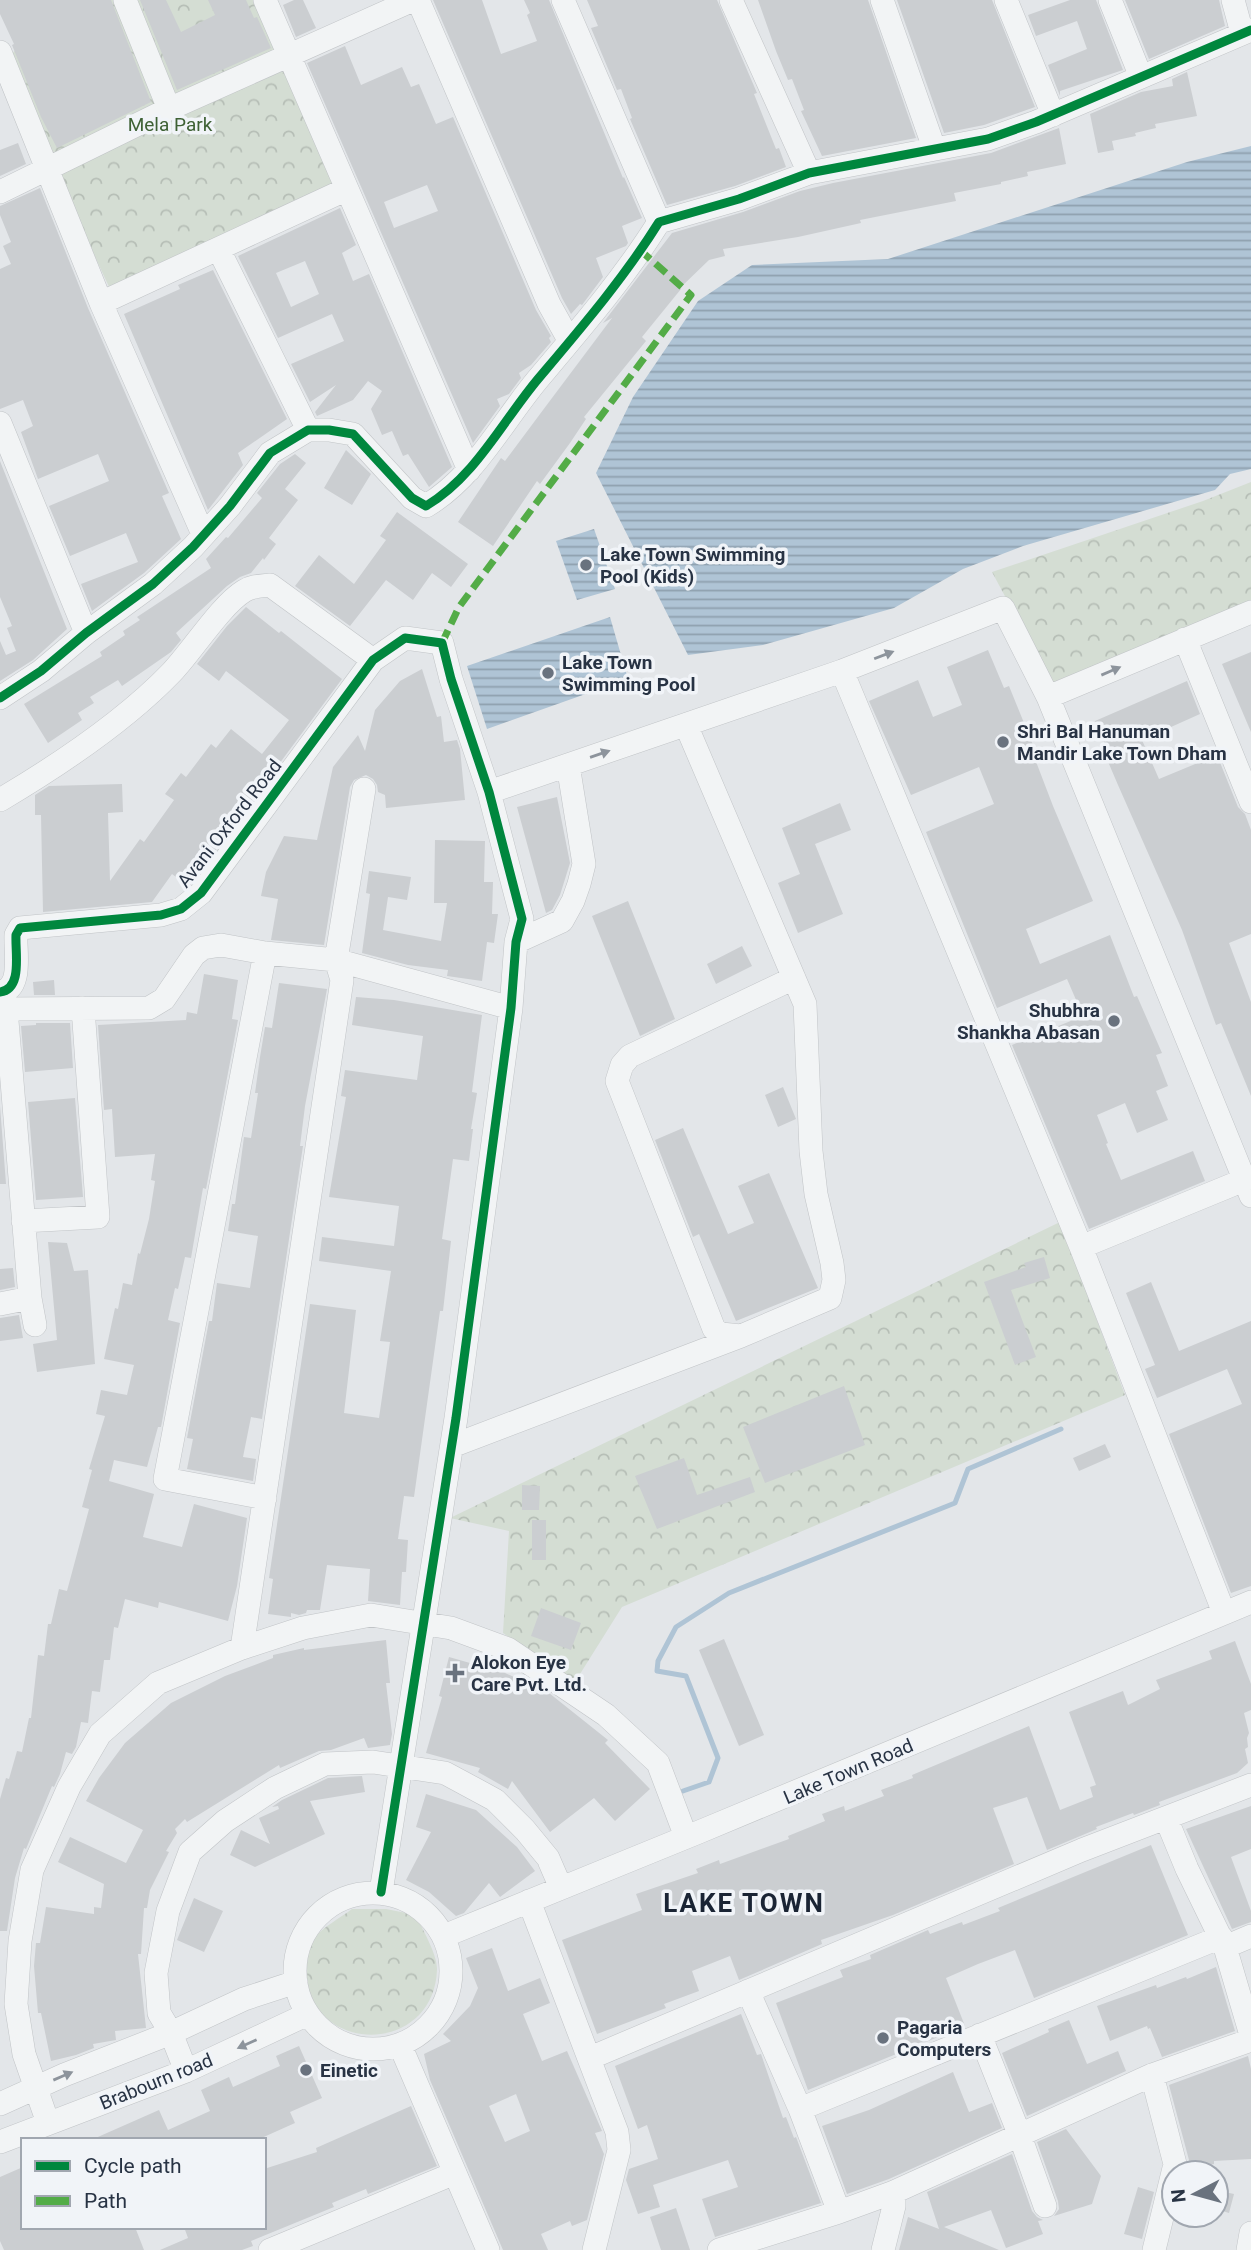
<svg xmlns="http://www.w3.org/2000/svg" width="1251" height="2250" font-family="Roboto,sans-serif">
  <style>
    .park { fill: url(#park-crowns) }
    .water { fill: url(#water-rules) }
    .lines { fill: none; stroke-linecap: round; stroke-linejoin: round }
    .stream { stroke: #afc4d5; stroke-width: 5 }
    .building { fill: #cbced1; fill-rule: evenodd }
    .minor-casing { stroke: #c1c4c7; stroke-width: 24 }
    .minor { stroke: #f2f4f5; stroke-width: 23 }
    .quiet { stroke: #53ac47; stroke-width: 7; stroke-dasharray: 14 7; stroke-linecap: butt }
    .cycleway-casing { stroke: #f1f4f8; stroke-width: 13 }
    .cycleway { stroke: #00873e; stroke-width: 9 }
    .oneway { fill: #8d949c }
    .poi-dot { fill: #69727e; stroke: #f1f4f8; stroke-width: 2.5 }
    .labels { text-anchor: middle; stroke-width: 7; stroke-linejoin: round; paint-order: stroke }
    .park-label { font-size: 19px; fill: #3e6134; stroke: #f1f4f8 }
    .poi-label { font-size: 19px; font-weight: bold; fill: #283344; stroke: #f1f4f8; text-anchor: start }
    .street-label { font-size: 19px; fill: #283344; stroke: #f1f4f8 }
    .district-label { font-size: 26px; font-weight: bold; letter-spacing: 2px; fill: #1a2434; stroke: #f1f4f8 }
  </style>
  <defs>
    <pattern id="park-crowns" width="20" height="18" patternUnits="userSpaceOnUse" patternTransform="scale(1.75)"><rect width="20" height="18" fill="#d4ddd3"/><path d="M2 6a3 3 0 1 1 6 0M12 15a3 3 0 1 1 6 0" fill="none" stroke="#b6beb6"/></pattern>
    <pattern id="water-rules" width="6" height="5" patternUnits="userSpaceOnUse" patternTransform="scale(1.75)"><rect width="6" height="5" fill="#afc4d5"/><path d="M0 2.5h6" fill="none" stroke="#8ea0ae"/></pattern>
  </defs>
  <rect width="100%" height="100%" fill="#e3e6e9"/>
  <path class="park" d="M63,0H257L333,184L111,291L4,62Z
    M1251,482V602L1053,686L992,572L1203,501Z
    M1060,1222L1125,1395L622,1607L575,1682L503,1633L509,1531L450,1518Z
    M352,1909H386L416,1915C422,1929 438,1955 437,1970C434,2051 321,2058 304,1979C301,1967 305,1949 313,1939C323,1927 340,1918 352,1909Z"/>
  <path class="water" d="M1251,146V469L1230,474L1215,490L1023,546L963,569L894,608L763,645L688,655L596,473L633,397L698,301L752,265L888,259L1187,162Z
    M594,529L615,589L577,600L556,541Z
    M610,617L628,679L487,729L467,666Z"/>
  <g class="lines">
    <path class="stream" d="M683,1791L709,1782L718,1758L686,1676L657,1671L658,1661L676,1627L729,1593L955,1503L968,1469L1061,1429"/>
  </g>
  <path class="building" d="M0,0H111L151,102L57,148L41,117L12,45L14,44L0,14Z
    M140,0H166L181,32L215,15L208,0H246L254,18L257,17L271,48L177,90Z
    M294,0H303L316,28L296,37L283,5Z
    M433,0H482L501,54L537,41L527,15L530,13L524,0H549L623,178L624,177L642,218L622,226L628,243L626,246L596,258L603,277L582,305L580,304L571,314L562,298Z
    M587,0H717L757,93L754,94L776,149L779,148L786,167L735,186L667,205L630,119L632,118L621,89L617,90L591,28L598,26Z
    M758,0H868L916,138L822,156L801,111L804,110L792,79L788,80L776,51Z
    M897,0H992L1035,107L984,125L944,133Z
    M1070,0H1096L1123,70L1060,91V96L1048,65L1087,49L1077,21L1036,36L1028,15Z
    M1125,0H1219L1225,26L1149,59Z
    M345,46L361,85L402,67L411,87L419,84L436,124L453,117L536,310L551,336L549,338L551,342L531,365L519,373L521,378L509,394L497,399L500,406L473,443L307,63ZM427,185L438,211L394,228L384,202Z
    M1187,72L1197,116L1155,124L1156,128L1135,133L1136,136L1112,141L1114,150L1098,153L1090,114L1141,92L1173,86L1172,79Z
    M1059,128L1066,164L1027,172L1028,176L1001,182V184L954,193L956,201L860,220L861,223L798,237L723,249L725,256L709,260L680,288L681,289L642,337L646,341L584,417L586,419L570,443L540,484L537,481L493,546L458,522L501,458L505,461L543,410L612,318L603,323L672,233L743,212L800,191L833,183L991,153Z
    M18,143L26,164L0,176V150Z
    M40,188L88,308L169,493L162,496L181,539L144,573L92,611L81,584L138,562L126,533L70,556L49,506L109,481L98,454L38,479L21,432L33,426L23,400L0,409V269L11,264L3,246L11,242L0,215V206Z
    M340,208L356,245L342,253L353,281L369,274L452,467L429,487L408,454L403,456L392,431L382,435L371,409L382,391L368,381L353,400L317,416L315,412L336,385L310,402L291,364L344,341L332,314L278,338L238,256ZM305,261L319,294L291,307L276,273Z
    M213,270L287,419L238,453L243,465L208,510L124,314L180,289L178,285Z
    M346,450L371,474L352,505L324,488Z
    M295,454L306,463L285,489L298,500L269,538L276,544L264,560L263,558L251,573L240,577L227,586L176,633L181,640L171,652L122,686L118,680L90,697L94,703L78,713L82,720L48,743L24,704L102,656L100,652L125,635L123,631L140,620L137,617L211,568L206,559L226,537L228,538L262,498L257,493L280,464Z
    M0,461L67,629L33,660L0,681V641L6,655L16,651L7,628L12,626L0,597Z
    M397,512L468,564L451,587L432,573L413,600L386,580L350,626L295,586L319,555L354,584L386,540L380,536Z
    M246,607L279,633L281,631L342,679L194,879L190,876L185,884L172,874L152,902L43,912L41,815H35V795L49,786L122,784L123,812L108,813L110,881L140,839L144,842L174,800L165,794L181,773L186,777L211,744L216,748L231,729L262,754L289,720L226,671L219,681L197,664L227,626Z
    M988,650L1004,688L1009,686L1033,745L1030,746L1053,806L1093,901L1026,929L1040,964L1110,935L1134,997L1137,996L1162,1053L1156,1055L1168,1086L1156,1091L1168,1120L1137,1133L1125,1103L1097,1115L1108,1143L1106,1144L1121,1180L1193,1151L1205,1181L1089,1229L1012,1045L1083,1016L1067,979L997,1008L926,832L994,804L979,767L911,795L869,701L918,680L933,717L962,705L947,667Z
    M1251,652V732L1222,664Z
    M422,669L437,717L441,716L444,742L457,740L460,749L465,800L386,808L385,795L378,792L377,785L373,779L366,775L354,780L350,787L324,945L271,940L278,899L261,896L266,872L284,836L317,840L333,767L358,735L365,751L375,710L400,681Z
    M1187,681L1200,714L1142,740L1159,779L1217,755L1238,807L1245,814L1251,830V934L1229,943L1251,1002V1096L1221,1023L1216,1025L1182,930L1118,785L1106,757L1110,756L1095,721Z
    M557,797L570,863L560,895L552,910L546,913L517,807Z
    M840,803L851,830L815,844L843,914L798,933L778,883L800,874L782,828Z
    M435,840L485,841L484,882H493L492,914H498L494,943L487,942L482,981L447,976L448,970L408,965L362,953L370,894L366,893L369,871L411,877L407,900L388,897L383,930L441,941L447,903H434Z
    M628,901L675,1019L640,1036L592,916Z
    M742,946L752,966L716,984L707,964Z
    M204,974L238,980L232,1019L238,1020L206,1189L203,1188L191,1258L185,1257L178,1289L175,1288L168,1320L180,1323L161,1427H158L147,1467L114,1460L109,1481L154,1494L143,1537L182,1547L194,1504L247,1518L237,1586L228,1621L159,1602L158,1608L125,1599L118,1628L114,1627L110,1660H104L100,1692L92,1691L88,1723L81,1722L76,1747L72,1754L66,1752L60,1774L54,1787L52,1786L26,1849L24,1848L15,1878L7,1931H0V1799L6,1778L9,1779L17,1751L22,1752L29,1718H31L38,1655L44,1656L48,1624H51L59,1589L67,1591L89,1509L82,1507L92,1470L89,1469L105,1416L96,1414L101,1390L127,1395L134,1365L104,1359L115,1308L118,1309L123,1283L132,1285L138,1253L140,1254L149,1219L155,1181L151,1180L155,1154L115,1157L112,1109L104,1110L98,1025L186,1020L187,1012L197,1014Z
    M54,980L55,995H34L33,982Z
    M279,983L327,989L305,1106L300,1146H303L262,1419L251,1417L243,1457L256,1459L253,1481L187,1469L193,1439L187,1438L209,1321H212L217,1283L250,1288L258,1236L228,1231L232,1204H235L244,1137L251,1138L258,1093H255L260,1057L265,1027L272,1028Z
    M356,997L394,1000L482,1015L472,1092L477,1093L471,1129H473L469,1161L453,1159L442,1239L451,1241L443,1311H440L414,1497L404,1496L398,1539L408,1540L406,1572H402L400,1605L368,1601L370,1569L327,1565L320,1610H307L306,1613L299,1615L291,1613V1617L268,1614L273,1579L269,1578L310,1304L356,1310L344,1413L379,1418L390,1342L380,1341L391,1271L319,1261L322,1237L394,1246L399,1206L329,1197L346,1097L341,1096L345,1070L417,1080L423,1036L352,1025Z
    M36,1023H70L73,1068L25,1072L21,1026L36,1025Z
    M783,1087L796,1119L778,1127L765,1095Z
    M75,1098L83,1197L36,1200L28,1102Z
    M0,1106L6,1184H0Z
    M683,1128L728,1234L754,1223L738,1186L769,1173L818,1288L736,1321L699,1234L693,1237L655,1140Z
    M48,1242L67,1243L74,1271L88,1270L95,1364L37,1372L33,1344L57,1340Z
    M1044,1257L1050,1278L1011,1290L1036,1357L1015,1365L984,1282L1026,1267L1024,1263Z
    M13,1268L15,1287L0,1290V1269Z
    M1151,1282L1179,1351L1251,1321V1586L1231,1593L1169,1434L1242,1404L1227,1369L1157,1398L1145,1369L1155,1365L1126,1293Z
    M19,1315L23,1338L0,1341V1318Z
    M844,1386L865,1445L765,1483L743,1427Z
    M1105,1444L1111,1457L1079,1471L1073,1458Z
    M684,1458L697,1495L750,1477L755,1492L657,1529L635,1476Z
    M522,1485L540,1486L539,1510H522Z
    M532,1520H546V1560H532Z
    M541,1608L581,1623L571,1650L531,1636Z
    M724,1639L764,1735L739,1746L699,1650Z
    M386,1640L390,1683H386L392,1734L390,1745L368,1748L364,1738L331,1750L319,1751L280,1768L279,1765L187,1822L185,1819L175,1829L177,1833L166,1851L169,1852L150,1890L147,1908H144L141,1954H138L146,2028L115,2031L116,2040L93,2044L94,2048L76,2055L51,2061L41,2013H38L34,1966L36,1943H40L46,1907L94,1914V1907L101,1908L104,1884L58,1862L70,1837L126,1863L143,1830L86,1801L99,1778L125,1743L171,1703L225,1676L273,1658V1655L304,1648V1650Z
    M1235,1641L1251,1684V1710L1244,1713L1249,1733L1247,1738L1248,1747L1245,1749L1248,1763L1237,1773L1159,1802L1160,1805L1134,1815L1133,1813L1096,1827L1097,1829L1047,1850L1027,1797L993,1808L1014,1864L893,1915L821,1940L822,1944L739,1980L730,1956L692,1971L699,1991L664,2004L666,2008L597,2034L562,1940L642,1910L636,1894L698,1873L696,1869L719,1860L720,1864L789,1839L788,1836L825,1821L822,1814L844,1806L845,1811L884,1796L881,1790L913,1778L912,1775L1029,1726L1060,1810L1093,1797L1090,1787L1096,1785L1069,1712L1123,1691L1128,1705L1160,1689L1156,1680L1212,1659L1209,1651Z
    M449,1657L491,1669L492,1667L549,1693L608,1740L605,1743L650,1789L615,1821L594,1798L550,1832L512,1781L508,1789L478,1772L480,1768L426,1753L442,1697L439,1696Z
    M362,1776L365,1792L310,1801L325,1834L255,1867L230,1855L241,1830L270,1844L259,1818L279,1809L278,1806L272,1807L282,1800L328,1778Z
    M426,1794L476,1810L517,1847L535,1871L500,1897L489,1883L464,1913L456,1916L429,1892L406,1880L431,1832L416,1827Z
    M1251,1806V1849L1231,1857L1251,1911V1922L1232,1929L1186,1829Z
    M1151,1845L1188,1935L1034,1998L1015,1950L978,1964L946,1978L965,2026L808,2090L776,2003L843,1977L840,1970L871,1959L870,1955L928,1930L930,1934L962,1922L963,1925L1000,1911L998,1908Z
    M194,1898L223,1911L204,1952L177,1940Z
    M492,1948L508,1991L540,1978L550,2003L523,2014L542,2061L567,2051L602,2131L595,2133L604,2154L587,2220L572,2226L570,2221L541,2234L548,2250H503L430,2080L424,2054L451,2041L443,2034L470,2006L478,1988L466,1958ZM516,2094L530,2131L505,2142L489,2106Z
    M1216,1967L1235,2031L1162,2057L1150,2028L1148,2029L1147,2026L1110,2041L1097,2006L1156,1985L1157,1988L1186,1977L1187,1979Z
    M741,2014L757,2055L761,2054L783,2118L786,2117L794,2138L796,2137L821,2203L715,2237L702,2199L738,2187L728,2160L653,2185L660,2207L638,2214L626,2180L629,2169L658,2159L647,2125L638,2129L615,2066Z
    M1069,2020L1087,2064L1118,2051L1126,2071L1027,2116L1002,2053L1049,2032L1048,2029Z
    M299,2046L322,2098L290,2112L295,2123L257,2140H91L159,2110L168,2130L210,2111L201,2090L229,2077L233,2087L280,2066L276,2056Z
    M1248,2056L1251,2069V2159L1214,2161V2164L1188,2169L1189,2160L1169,2085Z
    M953,2072L969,2112L992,2103L1002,2128L889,2179L847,2194L822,2126L869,2110Z
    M411,2106L437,2166L368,2194L366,2189L332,2203L334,2207L251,2241L253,2246L242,2250H160L188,2238L184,2227H264V2169L317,2152L316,2148Z
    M1066,2129L1101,2176L1092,2204L1054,2216L1059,2209L1058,2201L1037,2142Z
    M1012,2154L1032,2211L1037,2217L1043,2220L1038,2221L1043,2234L1006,2248L991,2210L944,2227L999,2250H899L908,2217L939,2229L927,2192Z
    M23,2167V2227H135L144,2250H4L0,2241V2177Z
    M1138,2187L1154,2192L1142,2239L1124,2234Z
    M1216,2190L1234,2194L1229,2213L1216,2209Z
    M676,2208L690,2250H661L650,2217Z"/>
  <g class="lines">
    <defs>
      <path id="minor" d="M125,0L169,109
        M265,0L469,470
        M418,0L549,304L569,340
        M563,0L659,222
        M731,0L809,173
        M882,0L934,148
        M1006,0L1053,115
        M1110,0L1141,77
        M1233,0L1242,33
        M0,52L101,303L203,534
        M0,192L169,109L413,0
        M219,250L308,430
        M101,303L347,189
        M0,423L86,633
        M1185,639L1251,802
        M842,671L1081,1247L1224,1613
        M1048,697L1251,612
        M0,698L41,671L86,633L153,584L193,547L230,506L270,453L308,430H329L353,434L412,498L426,506C475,477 502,422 538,379C581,328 624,278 659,222L739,199L809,173L988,139L1036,122L1251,30
        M686,725L805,1004L811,1151L816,1194L832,1263L834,1280L830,1298L741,1336L721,1334L714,1329L617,1081L622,1065L630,1056L794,978
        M489,792L842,671L1003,608L1048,697L1251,1196
        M0,800C59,765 125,721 172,672C192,651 221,605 244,591C252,586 260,586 270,585L373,660
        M516,942L562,921L573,901L579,884L584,864L568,765
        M265,953L165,1479L265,1498
        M0,992C23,989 15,953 16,935L20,928L161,915L181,909L201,893L373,660L405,638L442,643L451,679L489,792L522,919L516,942L511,1008L456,1418L381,1892
        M23,1221L98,1217L83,1008
        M1081,1247L1244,1180
        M0,1304L30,1298
        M35,1325L30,1298L6,1009L149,1008L164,999L194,955L203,948L221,945L265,953L336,960L511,1008
        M452,1446L741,1336
        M242,1648L342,980L336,960L364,789
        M1166,1818L1187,1869L1225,1947L1251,2035
        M295 1971a78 78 0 1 1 156 0a78 78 0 1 1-156 0Z
        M529,1901L617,2132L619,2150L594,2250
        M444,1936L699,1832L1251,1602
        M1225,1947L1251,1936
        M748,1991L800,2109L839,2212
        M980,2035L1020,2136L1045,2206
        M400,2045L488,2250
        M590,2058L1082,1850L1251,1785
        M186,2071L171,2033L159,2013L156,1973L168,1911L190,1852L225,1821L275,1788L325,1764L373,1762L445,1773L495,1800L525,1830L548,1858L561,1888
        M1152,2075L1175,2164L1154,2250
        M0,2104L64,2075L171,2033L244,1999L296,1982
        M800,2109L1221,1937
        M48,2123L24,2054L16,2004L20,1941L32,1870L69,1787L100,1734L158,1683L242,1648L303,1628L371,1615L451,1628L508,1649L606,1715L658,1763L686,1837
        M0,2142L186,2071L308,2014
        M270,2250L455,2173
        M719,2250L839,2212L894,2192L1152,2075L1251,2040
        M883,2250L894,2206V2192
        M1248,2250L1251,2233"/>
    </defs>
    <use href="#minor" class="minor-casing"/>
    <use href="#minor" class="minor"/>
    <path class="quiet" d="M442,643L459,607L691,295L640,250"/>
    <defs>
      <path id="cycleway" d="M0,698L41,671L86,633L153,584L193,547L230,506L270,453L308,430H329L353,434L412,498L426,506C475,477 502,422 538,379C581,328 624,278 659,222L739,199L809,173L988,139L1036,122L1251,30
        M0,992C23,989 15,953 16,935L20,928L161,915L181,909L201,893L373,660L405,638L442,643L451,679L489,792L522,919L516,942L511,1008L456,1418L381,1892"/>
    </defs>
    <use href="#cycleway" class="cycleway-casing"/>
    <use href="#cycleway" class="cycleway"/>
  </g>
  <defs><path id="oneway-solid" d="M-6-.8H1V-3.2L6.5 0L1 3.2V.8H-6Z" transform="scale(1.75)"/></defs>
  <g class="oneway">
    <use href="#oneway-solid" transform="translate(884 655) rotate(-21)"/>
    <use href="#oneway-solid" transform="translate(1111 671) rotate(-23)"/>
    <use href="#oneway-solid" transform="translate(600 754) rotate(-19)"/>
    <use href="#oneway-solid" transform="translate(247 2044) rotate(156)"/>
    <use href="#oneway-solid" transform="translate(63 2076) rotate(-23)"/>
  </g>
  <g class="poi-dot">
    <circle cx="586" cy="565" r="7"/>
    <circle cx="548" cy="673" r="7"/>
    <circle cx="1003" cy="742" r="7"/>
    <circle cx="1114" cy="1021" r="7"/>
    <path d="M451.5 1662.5h7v7h7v7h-7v7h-7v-7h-7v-7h7z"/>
    <circle cx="883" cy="2038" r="7"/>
    <circle cx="306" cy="2070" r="7"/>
  </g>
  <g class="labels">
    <g class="park-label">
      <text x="170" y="131">Mela Park</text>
    </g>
    <g class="poi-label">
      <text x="600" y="561">Lake Town Swimming<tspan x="600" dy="22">Pool (Kids)</tspan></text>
      <text x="562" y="669">Lake Town<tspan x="562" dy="22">Swimming Pool</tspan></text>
      <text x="1017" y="738">Shri Bal Hanuman<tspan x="1017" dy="22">Mandir Lake Town Dham</tspan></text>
      <text x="1100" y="1017" text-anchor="end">Shubhra<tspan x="1100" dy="22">Shankha Abasan</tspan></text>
      <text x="471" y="1669">Alokon Eye<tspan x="471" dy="22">Care Pvt. Ltd.</tspan></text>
      <text x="897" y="2034">Pagaria<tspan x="897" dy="22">Computers</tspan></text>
      <text x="320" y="2077">Einetic</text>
    </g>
    <g class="street-label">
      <text transform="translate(229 823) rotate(-52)" y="7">Avani Oxford Road</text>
      <text transform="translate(848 1771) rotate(-23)" y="7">Lake Town Road</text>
      <text transform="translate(156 2081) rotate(-22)" y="7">Brabourn road</text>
    </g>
    <g class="district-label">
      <text x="744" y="1912">LAKE TOWN</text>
    </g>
  </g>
  <rect x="21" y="2138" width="245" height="91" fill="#f1f4f8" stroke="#a1a7b0" stroke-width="2"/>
  <rect x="35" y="2161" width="35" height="10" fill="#00873e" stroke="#a1a7b0" stroke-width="2"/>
  <text x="84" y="2173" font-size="21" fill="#283344">Cycle path</text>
  <rect x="35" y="2196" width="35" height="10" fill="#53ac47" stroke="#a1a7b0" stroke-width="2"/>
  <text x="84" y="2208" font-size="21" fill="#283344">Path</text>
  <g transform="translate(1195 2194) rotate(264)"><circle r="33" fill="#f1f4f8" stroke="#a1a7b0" stroke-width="2"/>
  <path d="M0-5L12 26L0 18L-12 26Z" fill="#69727e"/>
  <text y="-10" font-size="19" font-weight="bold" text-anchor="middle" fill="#283344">N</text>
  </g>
</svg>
